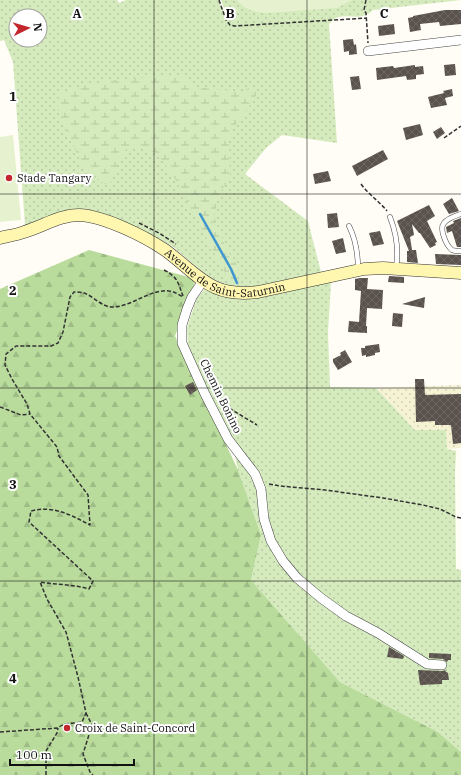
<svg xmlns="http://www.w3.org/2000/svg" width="461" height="775" font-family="'IBM Plex Serif',serif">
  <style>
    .farmland { fill: url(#farmland-dots) }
    .green { fill: url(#green-dots); fill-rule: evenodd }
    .forest { fill: url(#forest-firs) }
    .wetland { fill: url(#wetland-marsh) }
    .pitch { fill: #e6f2cf }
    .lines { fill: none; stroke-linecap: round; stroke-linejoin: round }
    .stream { stroke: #3f96cf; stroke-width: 2.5 }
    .building { fill: url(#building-cross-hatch) }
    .service-casing { stroke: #444; stroke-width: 5.5 }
    .minor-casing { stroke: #444; stroke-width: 10 }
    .secondary-casing { stroke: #333; stroke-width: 13 }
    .path { stroke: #333; stroke-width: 1.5; stroke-dasharray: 4 2; stroke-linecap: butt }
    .service { stroke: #fff; stroke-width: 4.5 }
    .minor { stroke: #fff; stroke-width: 9 }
    .secondary { stroke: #fff6b0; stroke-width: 12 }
    .grid { fill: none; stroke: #111; stroke-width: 1; stroke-opacity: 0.55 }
    .poi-dot { fill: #c4262e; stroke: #fff; stroke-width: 1.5 }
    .labels { text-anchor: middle; stroke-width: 4; stroke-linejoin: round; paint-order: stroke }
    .poi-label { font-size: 11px; fill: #111; stroke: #fff; text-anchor: start }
    .street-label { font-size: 11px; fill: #111; stroke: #fff }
    .grid-label { font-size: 13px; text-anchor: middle; font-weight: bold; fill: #111; stroke: #fff; stroke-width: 4; stroke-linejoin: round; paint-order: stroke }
  </style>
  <defs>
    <pattern id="farmland-dots" width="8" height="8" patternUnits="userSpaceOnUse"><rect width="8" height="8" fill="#f6f3d4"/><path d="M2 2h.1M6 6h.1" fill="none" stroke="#d2cfb5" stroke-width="1.8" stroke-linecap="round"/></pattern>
    <pattern id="green-dots" width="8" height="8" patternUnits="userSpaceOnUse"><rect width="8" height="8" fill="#d5ebbd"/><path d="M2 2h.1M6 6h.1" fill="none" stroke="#b6c8a1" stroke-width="1.8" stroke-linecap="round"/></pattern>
    <pattern id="forest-firs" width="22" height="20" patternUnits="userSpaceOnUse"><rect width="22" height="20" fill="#b9dc9c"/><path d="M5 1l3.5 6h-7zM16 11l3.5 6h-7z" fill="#9ebc85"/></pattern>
    <pattern id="wetland-marsh" width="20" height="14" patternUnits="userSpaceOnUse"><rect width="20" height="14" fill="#d5ebbd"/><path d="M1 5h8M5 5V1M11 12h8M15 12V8" fill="none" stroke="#b6c8a1"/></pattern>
    <pattern id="building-cross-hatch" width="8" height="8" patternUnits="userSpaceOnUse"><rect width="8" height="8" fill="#5a524d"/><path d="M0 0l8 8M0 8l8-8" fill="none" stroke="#6d6662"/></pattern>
  </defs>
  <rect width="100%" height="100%" fill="#fffdf5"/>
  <path class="farmland" d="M461,385V448L447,449L446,430H415L376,388Z"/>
  <path class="green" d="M0,0H117L119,3L126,0H218L227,17L221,0H461L373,10C361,22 350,13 336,18C334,19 331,22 329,24L337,143L282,135L266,148L245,174L308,221L321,272L248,289L230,287L211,279L172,246L145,233L79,212L25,225L13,62L4,40L0,41ZM16,16H40V40H16Z
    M331,282L328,333L330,387L376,388L415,430H446L447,449L456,451L455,472L456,569L461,570V752L438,732L340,682L251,580L261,535L238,470L231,435L188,350L187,328L197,298L206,288L222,296L242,299Z"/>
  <path class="forest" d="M89,250L196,279L175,336L238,470L261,535L251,580L340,682L438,732L461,752V775H0V289Z"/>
  <path class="wetland" d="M181,76L194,87L243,92L250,87L257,91L255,99L236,124L229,137L230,176L219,195L214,217L226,248L238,267L241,281L238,285H233L227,277L173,175L156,153L142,148H127L121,157L110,183L105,184L92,176L82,165L59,113L57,103L60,94C98,77 141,78 181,76Z"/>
  <path class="pitch" d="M237,0H352L337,8L268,13C255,13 245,10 237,0Z
    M13,135L21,220L0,222V137Z"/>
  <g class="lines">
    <path class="stream" d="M200,214L231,269L237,283"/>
  </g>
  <path class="building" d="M445,10H461V24L440,26L439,22L420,24L421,30L410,32L408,18L413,17V16Z
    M394,24L395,34L379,36L378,26Z
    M353,39L354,45L356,44L357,54L349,55V51L344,52L343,40Z
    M455,64L456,75L445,76L444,65Z
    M415,65V67L423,66L424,74L416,75V79L407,80L406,76L377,80L376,68L393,66L394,68Z
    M359,76L361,89L352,90L350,77Z
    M452,89L453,96L445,98L447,105L431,108L428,97L444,93L443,91Z
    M420,124L423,135L406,140L403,128Z
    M441,127L445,133L437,139L433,132Z
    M383,150L388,159L357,176L352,166Z
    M328,171L331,181L315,184L313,174Z
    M452,198L459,211L449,214L443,204Z
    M429,205L435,216L427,221L437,242L435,243L436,245L430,248L420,233H419L412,224L414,235L410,237L412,250H416L418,263L407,262V251H409L397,221Z
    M337,213L339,227L328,228L327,214Z
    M461,218V247H457L452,231L447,233L446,227L454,223L453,221Z
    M380,231L384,244L373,246L369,233Z
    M343,238L346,252L336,254L332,241Z
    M435,254L461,255V265L436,264Z
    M389,276L404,277V283L388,282Z
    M360,278H368L367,289L383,290L382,309L367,308L366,326H367V333L348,332L349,321L359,322L361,291L355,290V279Z
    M425,297L424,308L402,304Z
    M393,313L403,314L402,327L392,326Z
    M379,344L380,352L375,353V355L366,357V355L362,356L361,348H365V346Z
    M345,350L352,362L338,370L333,362V359L341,355L340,353Z
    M415,379H424L425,395L461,394V443L453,444L451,425H435V421L416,422Z
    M193,382L197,390L190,395L185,386Z
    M389,647L404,656L403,659L387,657Z
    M429,653L451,654V660H448L447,662L443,659L429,658Z
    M418,670L442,671L446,670L445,671L448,673L449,680H442V684L420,685Z"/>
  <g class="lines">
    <defs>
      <path id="service" d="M461,214C455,216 448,218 444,223C439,229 446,245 452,250C454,251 458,251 461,251
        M390,217C397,235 399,250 396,268
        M349,226C356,240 358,255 358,269"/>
      <path id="minor" d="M368,51L461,40
        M203,281L192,297L187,309L182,325V343L205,394L228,439L255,474L261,489L264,519L271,541L283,561L297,578L321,598L346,616L378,633L427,664L442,665"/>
      <g id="secondary">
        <path id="s1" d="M0,238C8,236 16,235 24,232C42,227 59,215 79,215C104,216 144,236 165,250C199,275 210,298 258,292L364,269L383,268L461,273"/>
      </g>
    </defs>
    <use href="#service" class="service-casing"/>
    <use href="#minor" class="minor-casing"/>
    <use href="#secondary" class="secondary-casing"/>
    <path class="path" d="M219,0L226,20L230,25L235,26L367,18
      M366,0L364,10L366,13L368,43
      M444,138L461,126
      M361,184C369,195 379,201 387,211
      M139,223L159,233L176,244
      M164,270C178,277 178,283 183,296
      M219,402L257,425
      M0,407L21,415L30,414
      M269,484L280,486L325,490L383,498L423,505L440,509L456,517L461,518
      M86,713L92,725L83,754L90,772L93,775
      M0,732L58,728C64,722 74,724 82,722L86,713L78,677L66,632L47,599L40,582C56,585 73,584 89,589L93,581L29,522L31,511C53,505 71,515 90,525L88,495L59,456L57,447L30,414L27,404L12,379L5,365L6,354L16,346H51L58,343L63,332L70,297L74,292C77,292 81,292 84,293C93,296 102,307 112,307C132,307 149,289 169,291C174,291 179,295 183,297
      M46,775V751L57,733L58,728"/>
    <use href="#service" class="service"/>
    <use href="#minor" class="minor"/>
    <use href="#secondary" class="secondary"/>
  </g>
  <path class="grid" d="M154,0V775M307,0V775M0,194H461M0,388H461M0,581H461"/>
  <g class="poi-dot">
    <circle cx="9" cy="178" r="4"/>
    <circle cx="67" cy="728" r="4"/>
  </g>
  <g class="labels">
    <g class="poi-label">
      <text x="17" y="182">Stade Tangary</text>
      <text x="75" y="732">Croix de Saint-Concord</text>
    </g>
    <g class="street-label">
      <text dy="4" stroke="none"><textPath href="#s1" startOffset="244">Avenue de Saint-Saturnin</textPath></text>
      <text transform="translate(221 396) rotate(64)" y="4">Chemin Bonino</text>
    </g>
  </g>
  <g class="grid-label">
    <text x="77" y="18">A</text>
    <text x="230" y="18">B</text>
    <text x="384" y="18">C</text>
    <text x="13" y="101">1</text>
    <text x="13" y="295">2</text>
    <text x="13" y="489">3</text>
    <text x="13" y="683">4</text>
  </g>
  <g transform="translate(28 28) rotate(85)"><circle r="19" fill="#ffffff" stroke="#a0a0a0"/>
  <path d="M0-3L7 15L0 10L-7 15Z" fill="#c4262e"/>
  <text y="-6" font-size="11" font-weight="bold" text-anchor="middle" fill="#111111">N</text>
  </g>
  <path d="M10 759v6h124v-6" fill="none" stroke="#111111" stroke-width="2"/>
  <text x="16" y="759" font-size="12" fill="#111111" stroke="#ffffff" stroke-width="3" paint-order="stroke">100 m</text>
</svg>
